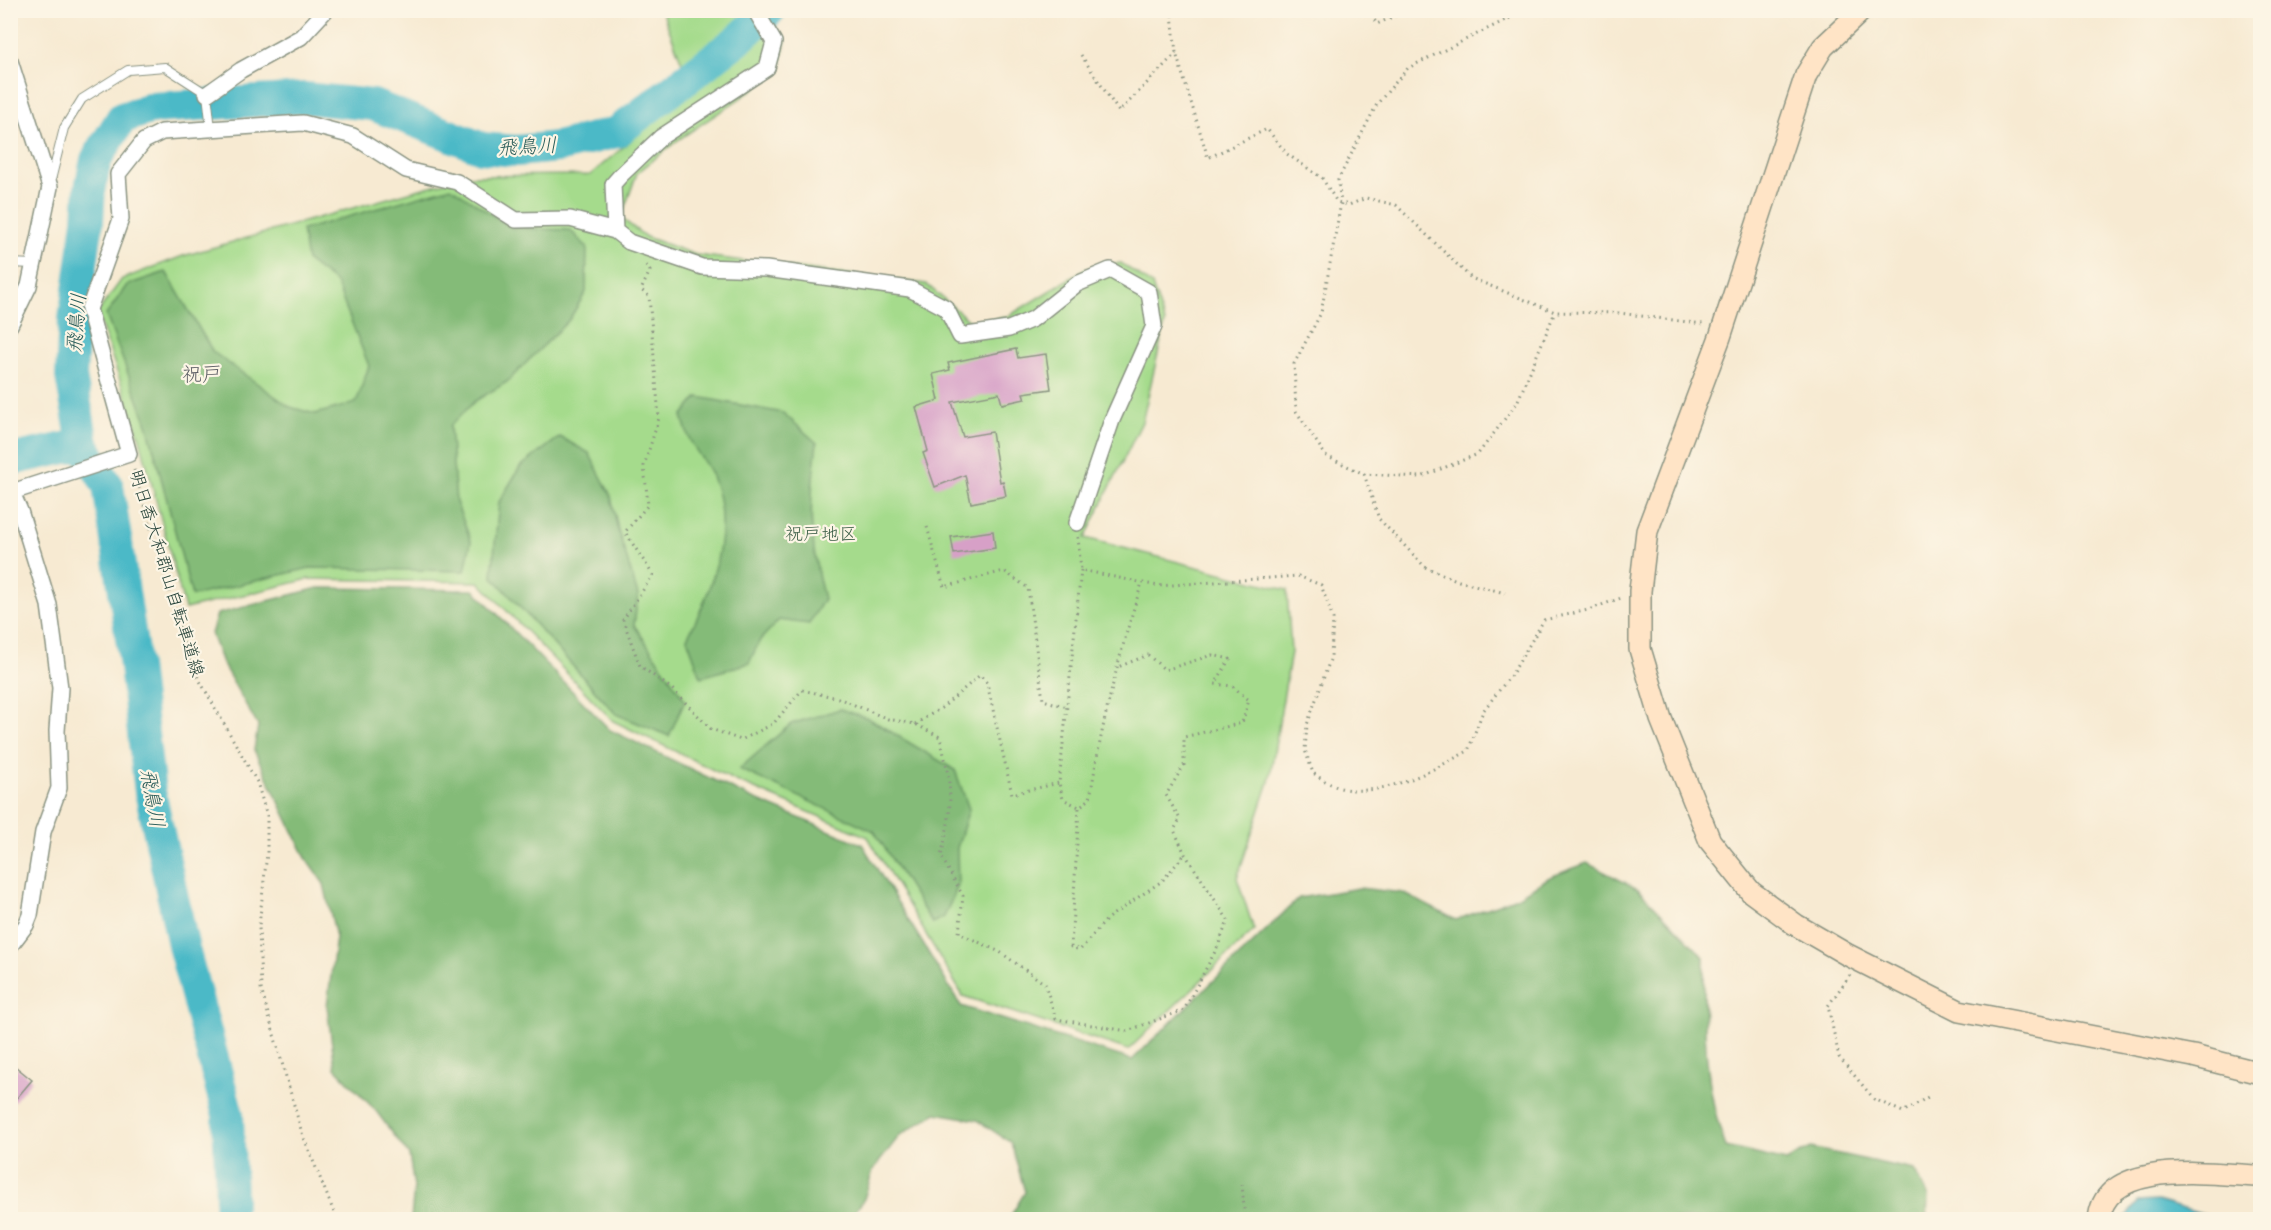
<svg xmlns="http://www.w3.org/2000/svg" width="2271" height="1230" font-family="Delius,'Klee One',sans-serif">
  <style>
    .green { fill: #a5db8c; stroke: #628c60; stroke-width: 1.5 }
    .forest { fill: #84bb78; stroke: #527c56; stroke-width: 1.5 }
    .water { fill: #4cb9c7; stroke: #367b7e; stroke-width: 1.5 }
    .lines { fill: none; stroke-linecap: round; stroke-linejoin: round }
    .river { stroke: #4cb9c7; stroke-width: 32 }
    .building { fill: #d7a0c7 }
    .lane-casing { stroke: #8b9483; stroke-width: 10 }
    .street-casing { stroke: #8b9483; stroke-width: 18 }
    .secondary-casing { stroke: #8b9483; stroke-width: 24 }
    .path { stroke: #8b9483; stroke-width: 3; stroke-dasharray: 1.5 4.5; stroke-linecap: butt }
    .lane { stroke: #fff; stroke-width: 8 }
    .street { stroke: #fff; stroke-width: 15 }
    .secondary { stroke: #ffe4c6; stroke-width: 21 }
    .labels { text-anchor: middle; stroke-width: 4.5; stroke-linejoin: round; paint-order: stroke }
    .park-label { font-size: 18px; fill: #3a5d46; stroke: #fcf5e5 }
    .street-label { font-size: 18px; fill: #1f3d34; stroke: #fcf5e5 }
    .water-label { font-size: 20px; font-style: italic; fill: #2a5c59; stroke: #fcf5e5 }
    .neighbourhood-label { font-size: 20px; fill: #5f6067; stroke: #fcf5e5 }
  </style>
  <rect width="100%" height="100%" fill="#fcf5e5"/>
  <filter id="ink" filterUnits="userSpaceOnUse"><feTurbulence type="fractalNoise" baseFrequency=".0167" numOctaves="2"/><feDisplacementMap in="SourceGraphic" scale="12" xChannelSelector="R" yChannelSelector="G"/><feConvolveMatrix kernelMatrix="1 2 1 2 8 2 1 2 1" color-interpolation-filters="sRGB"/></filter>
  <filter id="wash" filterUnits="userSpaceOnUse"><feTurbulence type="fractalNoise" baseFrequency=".008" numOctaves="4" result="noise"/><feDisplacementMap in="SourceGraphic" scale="24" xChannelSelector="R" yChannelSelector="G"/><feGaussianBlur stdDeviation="1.35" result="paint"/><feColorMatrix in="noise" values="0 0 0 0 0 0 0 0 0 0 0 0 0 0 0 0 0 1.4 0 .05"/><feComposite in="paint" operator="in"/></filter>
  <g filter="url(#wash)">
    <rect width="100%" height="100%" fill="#f7ead2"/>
    <path class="green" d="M662,11H763L786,40L779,72L678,140L637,173L621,218L646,237L696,255L926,284L972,323L1007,317L1085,269L1121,263L1152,285L1165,323L1142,422L1085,538L1287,590L1291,652L1269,782L1237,878L1254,930L1128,1050L963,996L868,837L736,781L613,721L479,582L309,579L185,609L139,436L97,313L122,279L183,256L466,176L590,175L692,89Z"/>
    <path class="forest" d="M451,187L512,228L570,230L587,247L586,292L569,320L507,382L475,401L450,426L456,502L471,541L465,571L310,568L192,596L147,424L106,315L127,285L166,272L213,352L290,407L315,414L356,403L369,366L336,283L307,261L302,230Z
      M698,397L783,413L817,443C809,504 808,539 824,599L809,624L779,620L760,640L749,663L701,677L687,638C712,591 735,527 711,474C706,463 697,453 691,442C687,435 685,425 682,416Z
      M560,437L589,453L611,496L618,530L638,595L634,625L685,700L669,736L616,714L492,576L499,502L520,467Z
      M318,588L474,590L610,730L751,798L862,844L961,1006L1132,1060L1299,898L1359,888L1403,893L1456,920L1517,897L1550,877L1587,863L1638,889L1704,957C1704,1021 1703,1086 1726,1147L1786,1161L1811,1148L1914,1170L1928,1195L1927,1219H1009L1025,1192L1011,1143L977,1120L936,1113L900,1135L873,1170L864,1199L850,1219H411L414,1187L409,1155L376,1111L335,1068L327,1006L336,937L324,884L306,858L254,750L258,726L222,663L211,634L217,614Z
      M840,709L868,718L955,770L969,809L957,848L958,886L944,917L932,923L874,831L739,769L791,724Z"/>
    <path class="water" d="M2157,1201L2218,1219H2124L2138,1202Z"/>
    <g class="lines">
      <path class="river" d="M10,460L83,444
        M228,1220L231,1201L228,1115L184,949L150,791L134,658L108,486L83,444L71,376L74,319L88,221L90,188L96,160L122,118L152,108L304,98L373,105L482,148L516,151L557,147L617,132L740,38L770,10"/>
    </g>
    <g id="blocks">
      <path class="building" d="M1016,349L1018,358L1046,354L1051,389L1023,393L1025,399L1002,404L999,393L952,402L963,437L992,432L1000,482L1003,481L1006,496L971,503L965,475L935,487L923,453L928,451L916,407L939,400L933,374L950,370L948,363Z
        M993,531L995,548L954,554L951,537Z
        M10,1062L32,1080L10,1106Z"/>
    </g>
  </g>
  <g filter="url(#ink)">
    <use href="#blocks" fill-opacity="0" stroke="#8b9483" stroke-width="1.5"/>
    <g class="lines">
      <defs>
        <path id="lane" d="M51,180L64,128L82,99L128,70L165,67L207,94L211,129
          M10,263L34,264"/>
        <path id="street" d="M10,61L50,187L29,286L10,325
          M207,94L241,70L301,37L326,10
          M615,231L613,184L621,175L661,137L767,68L774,42L755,10
          M10,488L20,511L49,605L60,688L57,731L59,788L43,832L30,915L26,925L10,946
          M12,492L129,454L89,309L121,219L118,174L144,141L162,132L303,123L353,136L406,170L457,182L516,220L570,219L615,231L629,242L702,267L766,269L910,289L946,308L960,336L1009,329L1033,319L1077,284L1110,270L1149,292L1154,326L1112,420L1077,523"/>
        <path id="secondary" d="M1862,10L1823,47L1806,75L1720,337L1647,531L1640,591V649L1661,719L1710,841L1751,892L1796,925L1846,954L1959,1011L2193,1056L2260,1073
          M2099,1220C2104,1156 2218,1175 2260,1176"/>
      </defs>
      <use href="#lane" class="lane-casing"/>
      <use href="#street" class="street-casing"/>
      <use href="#secondary" class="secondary-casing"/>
      <path class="path" d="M1175,10L1172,14L1176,53L1208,158L1267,129L1287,154L1322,178L1337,202L1349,205L1366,198L1396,205L1471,278L1555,312L1619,313L1703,324
        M1368,10L1377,24L1408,10
        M1526,10L1408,68L1377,104L1338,180L1341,203L1321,313L1294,364L1296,411L1326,456L1364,474L1421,477L1478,454L1517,403L1555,312
        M1081,55L1119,112L1176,53
        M646,265L650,271L641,290L649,296L659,418L644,466L648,505L625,532L653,575L623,620L640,666L672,689L711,729L741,740L773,724L802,690L838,698L888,719L915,724L940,737C952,787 954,805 941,856L963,896L959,933L1000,952L1045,984L1056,1019L1127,1031L1184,1010L1218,946L1228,920L1185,854L1174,830L1180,819L1166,795L1184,765V737L1242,723L1249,700L1232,686L1215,684L1230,659L1212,655L1165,670L1148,655L1118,667
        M134,470L191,665L257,782L267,816V853L259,926L261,989L302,1133L337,1220
        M1364,474L1379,519L1425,567L1459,581L1505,593
        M927,527L944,587L1004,571L1028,588L1043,700L1067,707
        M1078,537L1081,570L1158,586L1298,576L1321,585L1333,619L1331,657L1307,725L1305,750L1313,773C1320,778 1329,784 1337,787C1380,800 1431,771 1468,751L1483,711L1512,674L1544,620L1588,610L1621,598
        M1081,570L1059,783L1063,799L1079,807L1090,799C1101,726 1119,653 1142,583
        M915,724L943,707L980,675L987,683L1012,794L1059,783
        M1079,808L1071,947L1080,950L1108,918L1162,881L1185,854
        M1850,975L1828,1006L1839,1057L1874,1099L1903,1112L1928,1097
        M1242,1184L1245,1220"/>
      <use href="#lane" class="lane"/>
      <use href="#street" class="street"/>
      <use href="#secondary" class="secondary"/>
    </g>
  </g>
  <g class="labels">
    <g class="park-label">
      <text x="821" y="540">祝戸地区</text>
    </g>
    <g class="street-label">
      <text transform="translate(167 573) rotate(73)" y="6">明日香大和郡山自転車道線</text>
    </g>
    <g class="water-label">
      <text transform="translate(527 146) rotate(-3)" y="7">飛鳥川</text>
      <text transform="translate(76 323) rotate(-85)" y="7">飛鳥川</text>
      <text transform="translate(153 798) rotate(80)" y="7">飛鳥川</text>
    </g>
    <g class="neighbourhood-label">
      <text x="202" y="381">祝戸</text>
    </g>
  </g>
  <rect width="2271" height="1230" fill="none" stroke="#fcf5e5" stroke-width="36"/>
</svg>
